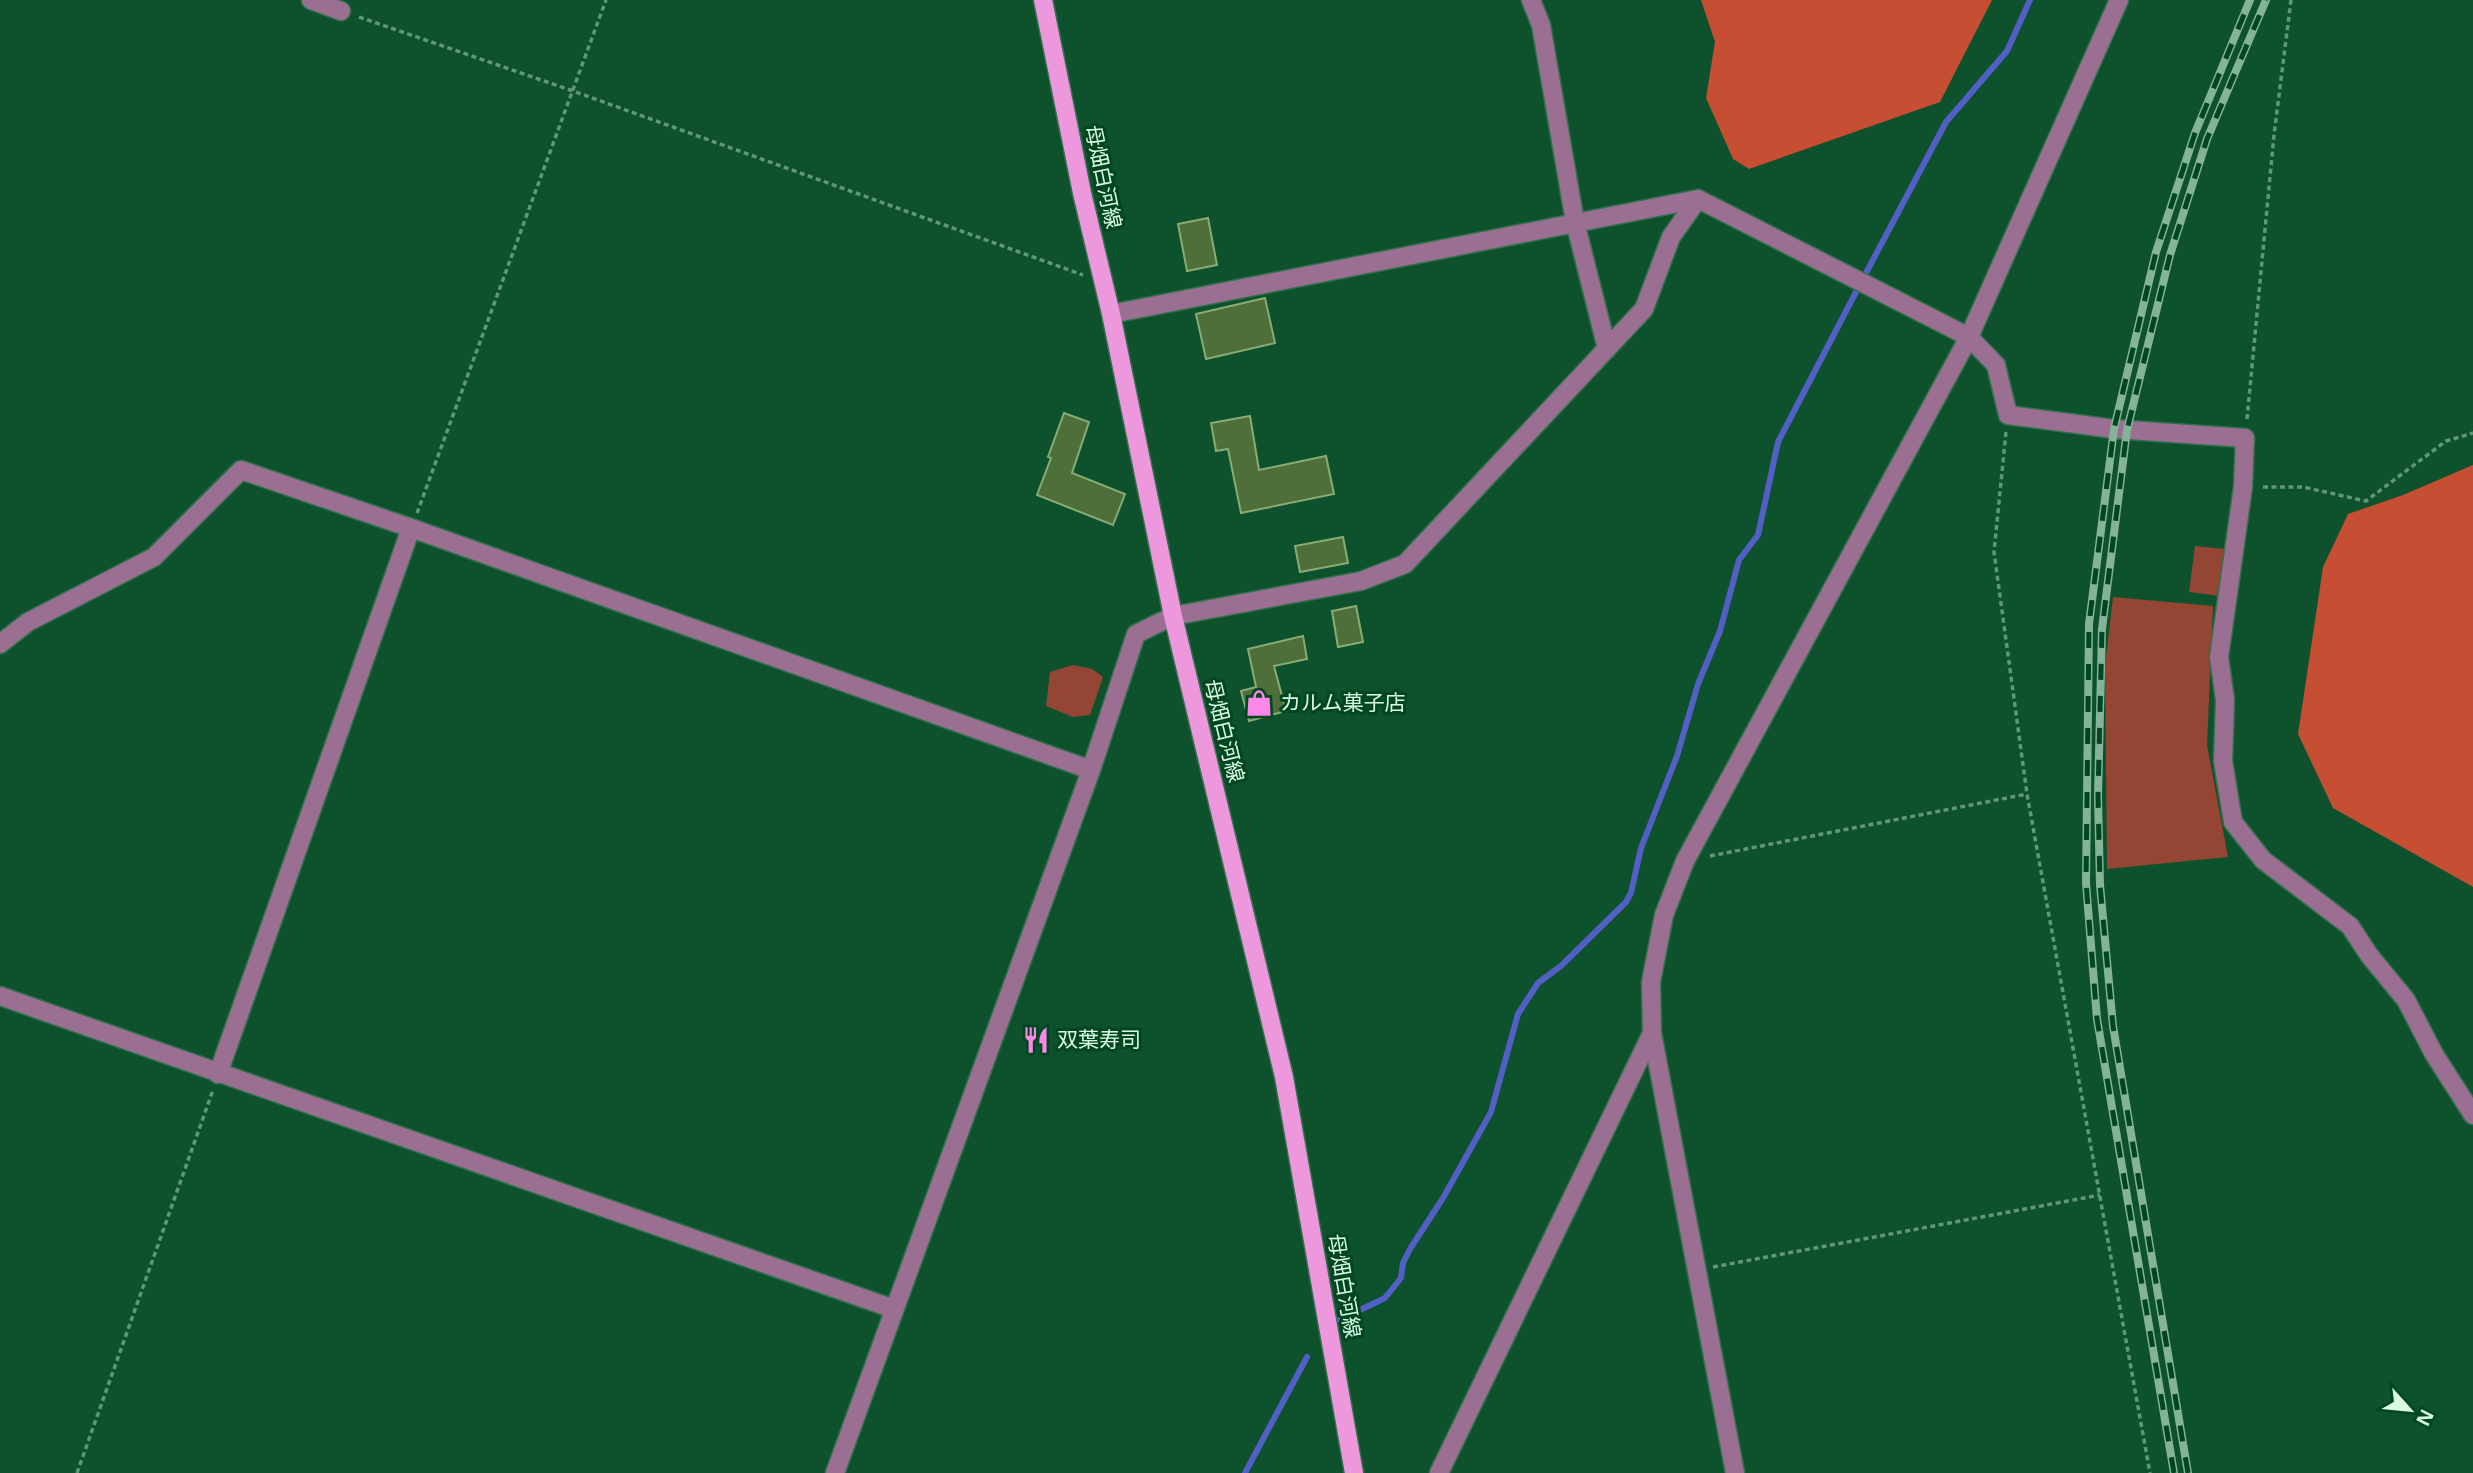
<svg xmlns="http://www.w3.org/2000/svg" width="2473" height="1473" font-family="'Open Sans','Noto Sans JP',sans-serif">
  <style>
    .green { fill: #954533 }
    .forest { fill: #c64e33 }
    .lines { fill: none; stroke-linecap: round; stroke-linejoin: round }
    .stream { stroke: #525fc5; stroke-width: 6 }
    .building { fill: #4e6f39; stroke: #88ac73; stroke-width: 2 }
    .minor-casing { stroke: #336f4e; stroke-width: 21 }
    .major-casing { stroke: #336f4e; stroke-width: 21 }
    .path { stroke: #619677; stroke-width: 3.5; stroke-dasharray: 5 3.5; stroke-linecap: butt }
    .minor { stroke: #9a6f91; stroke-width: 18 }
    .major { stroke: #ed97dc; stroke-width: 18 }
    .rail-casing { stroke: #84b397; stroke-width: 8 }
    .rail { stroke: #004623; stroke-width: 5; stroke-dasharray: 16; stroke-linecap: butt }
    .labels { text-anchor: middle; stroke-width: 6; stroke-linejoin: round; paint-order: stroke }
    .street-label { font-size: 21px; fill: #dbfae4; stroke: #004623 }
    .poi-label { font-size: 21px; fill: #dbfae4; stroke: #004623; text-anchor: start }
  </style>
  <rect width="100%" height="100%" fill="#0e512d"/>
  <path class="green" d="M2195,546L2225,549L2219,596L2189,592Z
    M2113,597L2213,606L2207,745L2228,857L2107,869L2105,666Z
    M1073,665L1092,669L1103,677L1090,715L1073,717L1046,706L1050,672Z"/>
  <path class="forest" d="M1701,0H1992L1940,102L1749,169L1733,159L1706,98L1715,42Z
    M2473,465V887L2333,808L2298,734L2323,567L2348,514L2403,495Z"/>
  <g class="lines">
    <path class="stream" d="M1866,273L1946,122L2007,51L2030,0
      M1339,1320L1385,1298L1401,1278L1403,1263L1410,1249L1443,1198L1491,1112L1518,1014L1538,983L1562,965L1626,902L1631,893L1641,848L1677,756L1698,684L1720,631L1739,560L1758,535L1778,442L1857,290
      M1245,1473L1307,1357"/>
  </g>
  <path class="building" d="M1208,218L1217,265L1187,271L1178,224Z
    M1265,298L1275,343L1206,359L1196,314Z
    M1064,413L1089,422L1072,473L1125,494L1113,525L1037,495L1051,458L1048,457Z
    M1250,416L1259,470L1326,456L1334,494L1241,513L1228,449L1216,451L1211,423Z
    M1343,537L1348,563L1300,572L1295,546Z
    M1356,606L1363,642L1338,647L1332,611Z
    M1303,636L1307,659L1274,666L1286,711L1249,721L1241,691L1256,687L1248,649Z"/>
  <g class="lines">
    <defs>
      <path id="minor" d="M311,0L341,11
        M1531,0L1541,25L1575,222L1607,349
        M1111,314L1698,199L1969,337L1996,365L2008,415L2114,429L2245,438L2243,487L2219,657L2225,700L2223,761L2233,822L2263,860L2350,926L2369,955L2406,1000L2434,1054L2473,1115
        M0,644L28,622L154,557L241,470L411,528L1091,770
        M0,996L894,1309
        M218,1074L411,528
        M835,1473L1091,770L1136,634L1173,616L1361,581L1405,564L1644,309L1671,237L1698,199
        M1439,1473L1652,1033
        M1735,1473L1652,1033L1651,982L1664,915L1685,861L1969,337L2119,0"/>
      <path id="major" d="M1043,0L1082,193L1111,314L1173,616L1284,1077L1354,1473"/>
    </defs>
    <use href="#minor" class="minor-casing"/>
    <use href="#major" class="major-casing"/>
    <path class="path" d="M359,17L573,91L1083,275
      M2247,419L2274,135L2291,0
      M2006,432L1994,552L2027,794L2150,1473
      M2263,487H2303L2366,501L2446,441L2473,433
      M417,513L606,0
      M1710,856L2027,794
      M1713,1267L2100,1195
      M77,1473L213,1090"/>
    <use href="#minor" class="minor"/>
    <use href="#major" class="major"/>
    <defs>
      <path id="rail" d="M2174,1473L2097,1019L2086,883L2089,624L2114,429L2156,252L2195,133L2250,0
        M2188,1473L2113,1026L2100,885L2098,796L2102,629L2127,430L2170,255L2207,139L2266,0"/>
    </defs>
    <use href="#rail" class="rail-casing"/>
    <use href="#rail" class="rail"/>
  </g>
  <defs>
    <symbol id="shop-bare" viewBox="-9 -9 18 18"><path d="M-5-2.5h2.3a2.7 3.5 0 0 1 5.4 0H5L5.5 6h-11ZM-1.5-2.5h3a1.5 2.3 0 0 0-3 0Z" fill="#fb87e6" stroke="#004623" stroke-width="2.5" paint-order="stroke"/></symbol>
    <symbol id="restaurant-bare" viewBox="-9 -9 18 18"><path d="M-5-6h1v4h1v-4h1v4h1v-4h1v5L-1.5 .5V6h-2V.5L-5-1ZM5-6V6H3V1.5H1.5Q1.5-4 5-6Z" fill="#fb87e6" stroke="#004623" stroke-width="2.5" paint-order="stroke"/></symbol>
  </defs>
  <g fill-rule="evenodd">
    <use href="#shop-bare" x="1240" y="684" width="38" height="38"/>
    <use href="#restaurant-bare" x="1017" y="1021" width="38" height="38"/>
  </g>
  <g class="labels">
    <g class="street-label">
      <text transform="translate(1103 177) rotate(78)" y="7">母畑白河線</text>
      <text transform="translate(1224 731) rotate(76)" y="7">母畑白河線</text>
      <text transform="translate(1344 1286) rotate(80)" y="7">母畑白河線</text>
    </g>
    <g class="poi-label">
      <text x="1280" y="710">カルム菓子店</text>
      <text x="1057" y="1047">双葉寿司</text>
    </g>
  </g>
  <g transform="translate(2410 1410) rotate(117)" stroke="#004623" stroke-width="5" paint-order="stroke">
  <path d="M0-5L12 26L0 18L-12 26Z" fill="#dbfae4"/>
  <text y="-10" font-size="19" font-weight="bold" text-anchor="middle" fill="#dbfae4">N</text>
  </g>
</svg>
